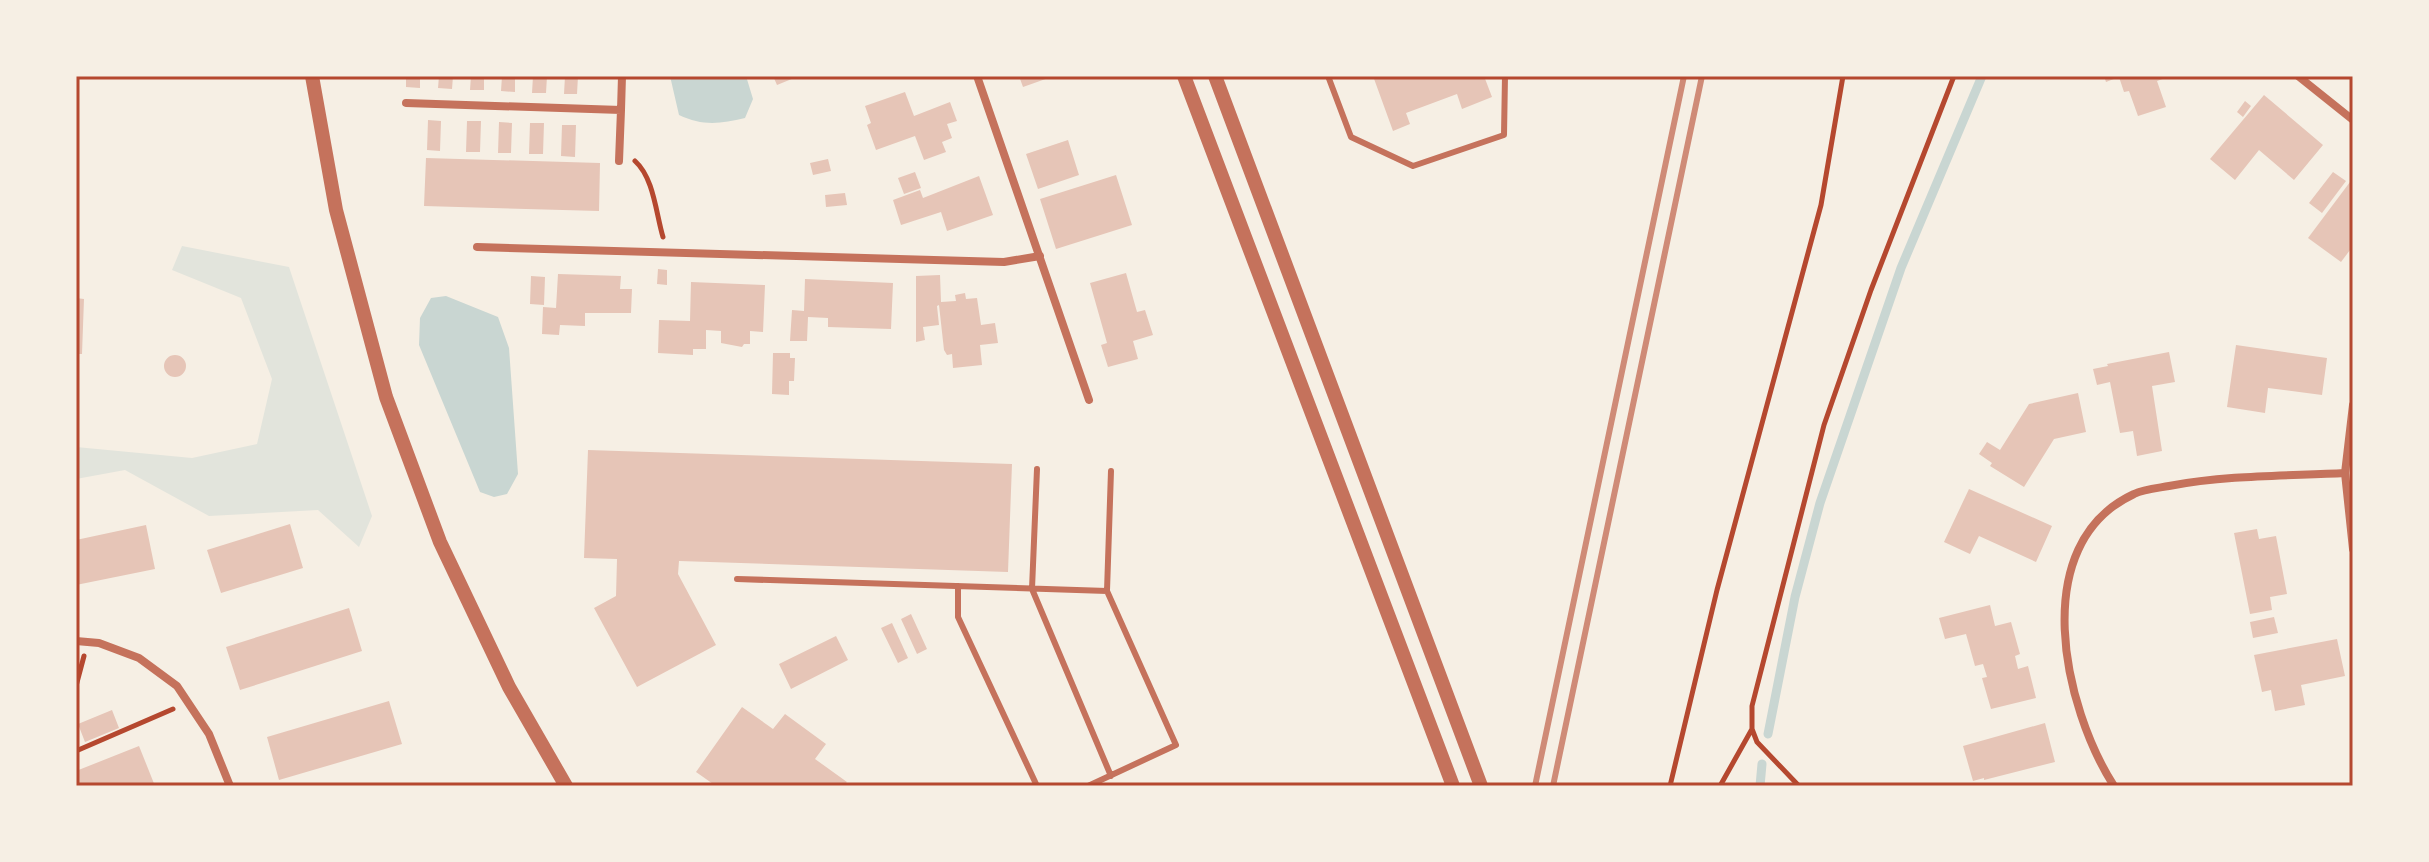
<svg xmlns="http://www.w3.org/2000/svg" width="2429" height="862" font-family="Jost,sans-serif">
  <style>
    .green { fill: #e2e4dc }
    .water { fill: #c9d6d2 }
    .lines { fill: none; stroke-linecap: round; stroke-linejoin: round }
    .stream { stroke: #c9d6d2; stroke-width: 9 }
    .building { fill: #e6c5b7 }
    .path { stroke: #b5482f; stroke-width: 5 }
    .service { stroke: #c5725c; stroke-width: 6 }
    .minor { stroke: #c5725c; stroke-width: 8 }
    .tertiary { stroke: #c5725c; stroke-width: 14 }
    .rail { stroke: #cf8b77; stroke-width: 6 }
    .neatline { fill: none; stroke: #b5482f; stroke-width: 3 }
  </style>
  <rect width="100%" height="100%" fill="#f6efe4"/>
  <path class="green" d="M182,246L289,267L372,516L359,547L318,510L209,516L125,470L76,479V447L192,458L257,444L272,379L241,298L172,270Z"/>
  <path class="water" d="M670,76H746L753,99L745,118C720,124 702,126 679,115Z
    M446,296L498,317L509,348L518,474L507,494L494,497L480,492L419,345L420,318L431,298Z"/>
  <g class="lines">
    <path class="stream" d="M1768,734L1795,597L1820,503L1901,268L1982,76
      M1760,786L1762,764"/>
  </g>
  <path class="building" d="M406,76H420V88L406,87Z
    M439,76H453L452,89L438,88Z
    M471,76H484V90H470Z
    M502,76H515V92L501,91Z
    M533,76H547L546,93H532Z
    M565,76H578L577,94H564Z
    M773,76H799L777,85Z
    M1019,76H1054L1023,87Z
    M1373,76H1484L1492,97L1462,109L1457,94L1406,113L1410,124L1393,131Z
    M2104,76H2171L2157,81L2166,107L2138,116L2129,91L2124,92L2119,77L2106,82Z
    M905,92L914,116L950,102L957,121L947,124L952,138L942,142L946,152L924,160L915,136L876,150L867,125L871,123L865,106Z
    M2264,95L2323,145L2294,180L2259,150L2235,180L2210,159Z
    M2245,101L2251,106L2243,117L2237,112Z
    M428,120L441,121L440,151L427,150Z
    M467,121H481L480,152H466Z
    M499,122L512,123L511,153H498Z
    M530,123H544L543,154H529Z
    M562,125H576L575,157L561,156Z
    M1068,140L1079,175L1038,189L1026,154Z
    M426,158L600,163L599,211L424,206Z
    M828,159L831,171L813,175L810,163Z
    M915,172L921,188L904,194L898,178Z
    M2333,172L2346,181L2322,213L2309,203Z
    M1116,175L1132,225L1056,249L1040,199Z
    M979,176L993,215L947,231L941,212L901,225L893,200L920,190L923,198Z
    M2353,178V246L2341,262L2308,238Z
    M845,193L847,205L826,207L825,195Z
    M658,269L667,270V285L657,284Z
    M1126,273L1137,312L1145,310L1153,335L1133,341L1138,359L1108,367L1101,345L1107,343L1090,283Z
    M558,274L621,276L620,289H632L631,313H585V326L560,325L559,335L542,334L543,307L556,308Z
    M940,275L941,302L956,301L955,295L965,293L966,299L977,298L981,325L995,323L998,343L980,345L982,365L953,368L952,354L947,355L944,350L939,305L937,306L939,325L923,327L925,340L916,342V276Z
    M531,276L545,277L544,305L530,304Z
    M805,279L893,283L891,329L828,327V318L808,317L807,341H790L792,310L804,311Z
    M691,282L765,285L763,332L750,331V344H744L742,347L721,343V331L706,330V349H693V355L658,353L659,320L690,321Z
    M76,298L84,299L82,354H76Z
    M2236,345L2327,358L2322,395L2268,388L2265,413L2227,407Z
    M2169,352L2175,382L2152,386L2162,451L2137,456L2133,431L2120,433L2110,382L2097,385L2093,369L2108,366L2107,364Z
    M773,353H790V358H795L794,381H789V395L772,394Z
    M164 366a11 11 0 1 1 22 0a11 11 0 1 1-22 0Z
    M2078,393L2086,432L2054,439L2024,487L1990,466L1992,463L1979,454L1987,442L2000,450L2029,404Z
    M588,450L1012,464L1008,572L679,561L678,574L716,645L637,687L594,608L616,596L617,559L584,558Z
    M1969,489L2052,526L2036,562L1979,536L1970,554L1944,542Z
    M290,524L303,568L221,593L207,550Z
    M146,525L155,569L76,585V540Z
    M2257,529L2259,539L2276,536L2287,594L2270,597L2272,610L2250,614L2234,533Z
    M1990,605L1995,626L2011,622L2020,654L2015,656L2018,669L2028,666L2036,698L1991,709L1982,678L1987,677L1983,664L1975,666L1966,634L1945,639L1939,618Z
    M349,608L362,651L240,690L226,647Z
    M911,614L927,649L917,654L901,619Z
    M2274,617L2278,633L2253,638L2250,622Z
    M892,623L908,658L898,663L881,628Z
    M836,636L848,660L791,689L779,664Z
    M2337,639L2345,676L2301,685L2305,705L2275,711L2271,690L2262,692L2254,655Z
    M389,701L402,744L279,780L267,737Z
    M742,707L773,729L785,714L826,744L815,759L847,782L843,786H716L696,772Z
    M112,710L119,728L85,742L78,724Z
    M2045,723L2055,762L1984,780V778L1973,781L1963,746Z
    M139,746L155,786H76V771Z"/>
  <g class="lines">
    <path class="path" d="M635,161C654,178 656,214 663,237
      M76,686L84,656
      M76,751L173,709
      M1670,786L1717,590L1821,205L1843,76
      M1720,786L1752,729
      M1799,786L1757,742L1752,729V706L1824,425L1871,290L1954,76"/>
    <path class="service" d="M1328,76L1351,137L1413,166L1504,135L1505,76
      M1037,469L1032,589L1111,776
      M737,579L1107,591L1176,745L1088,786
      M958,586V617L1037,786
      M1107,591L1111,471"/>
    <path class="minor" d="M977,76L1089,400
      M2298,76L2353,120
      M406,103L621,110L622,76
      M619,161L621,110
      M477,247L1004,262L1040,256
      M2353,405L2345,473L2353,549
      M76,641L99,643L139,658L177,686L209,734L230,786
      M2114,786C2064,708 2026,544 2134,494C2144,489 2158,488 2169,486C2227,475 2286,476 2345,473"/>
    <path class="tertiary" d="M312,76L336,210L386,397L440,542L509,687L566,786
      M1184,76L1453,786
      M1215,76L1481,786"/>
    <path class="rail" d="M1535,786L1684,76
      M1553,786L1702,76"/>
  </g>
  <rect width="2429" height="862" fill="none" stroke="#f6efe4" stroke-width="156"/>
  <rect x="78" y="78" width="2273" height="706" class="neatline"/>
</svg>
